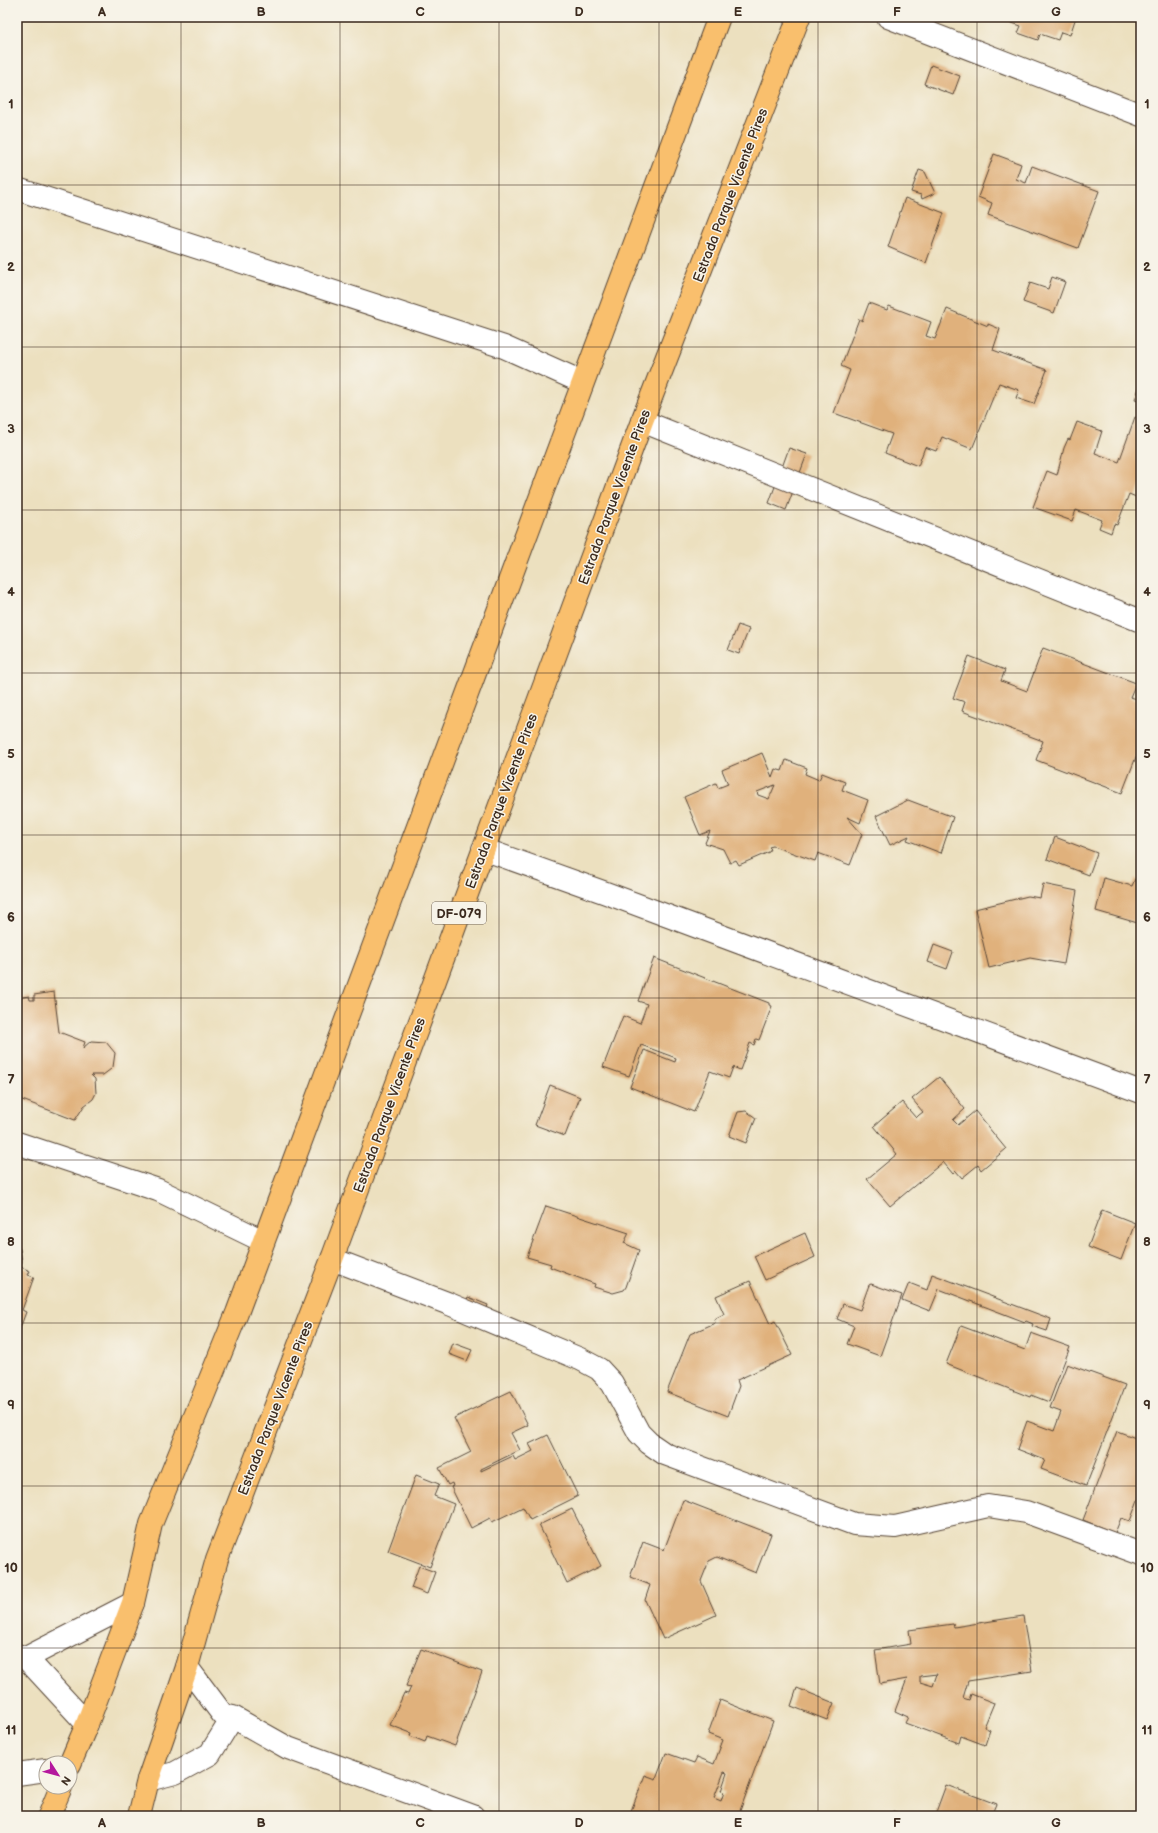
<svg xmlns="http://www.w3.org/2000/svg" width="1158" height="1833" font-family="'Balsamiq Sans',sans-serif">
  <style>
    .building { fill: #e0b17b; fill-rule: evenodd }
    .lines { fill: none; stroke-linecap: round; stroke-linejoin: round }
    .minor-casing { stroke: #564536; stroke-width: 24 }
    .major-casing { stroke: #564536; stroke-width: 24 }
    .minor { stroke: #fff; stroke-width: 22 }
    .major { stroke: #f9bf6d; stroke-width: 22 }
    .grid { fill: none; stroke: #3b2a1e; stroke-width: 1; stroke-opacity: 0.55 }
    .labels { text-anchor: middle; stroke-width: 3; stroke-linejoin: round; paint-order: stroke }
    .shield { fill: #f7f3e8; stroke: #73665b; stroke-width: 1 }
    .shield-label { font-size: 13px; font-weight: bold; fill: #3b2a1e }
    .street-label { font-size: 14px; fill: #3b2a1e; stroke: #f7f3e8 }
    .neatline { fill: none; stroke: #3b2a1e; stroke-width: 1.5 }
    .grid-label { font-size: 13px; text-anchor: middle; font-weight: bold; fill: #3b2a1e }
  </style>
  <rect width="100%" height="100%" fill="#f7f3e8"/>
  <filter id="ink" filterUnits="userSpaceOnUse"><feTurbulence type="fractalNoise" baseFrequency=".025" numOctaves="2"/><feDisplacementMap in="SourceGraphic" scale="8" xChannelSelector="R" yChannelSelector="G"/><feConvolveMatrix kernelMatrix="1 2 1 2 8 2 1 2 1" color-interpolation-filters="sRGB"/></filter>
  <filter id="wash" filterUnits="userSpaceOnUse"><feTurbulence type="fractalNoise" baseFrequency=".012" numOctaves="4" result="noise"/><feDisplacementMap in="SourceGraphic" scale="16" xChannelSelector="R" yChannelSelector="G"/><feGaussianBlur stdDeviation="0.9" result="paint"/><feColorMatrix in="noise" values="0 0 0 0 0 0 0 0 0 0 0 0 0 0 0 0 0 1.4 0 .05"/><feComposite in="paint" operator="in"/></filter>
  <g filter="url(#wash)">
    <rect width="100%" height="100%" fill="#ece0bf"/>
    <g id="blocks">
      <path class="building" d="M1004,17H1076L1070,35L1061,32L1058,40L1040,34L1038,40L1018,33L1021,26L1003,20Z
        M931,65L960,76L953,95L924,84Z
        M994,154L1021,164L1016,179L1026,183L1032,166L1099,191L1078,248L988,215L992,203L978,197Z
        M919,170L925,172L935,193L922,199L921,195L911,192Z
        M905,198L944,213L926,263L888,247Z
        M1052,277L1065,282L1054,313L1023,302L1030,283L1048,289Z
        M869,303L887,310L889,306L931,322L926,336L935,339L947,309L988,326V324L1000,329L993,350L1047,370L1034,404L1016,398L1019,390L999,383L972,449L942,437L936,451L925,447L918,466L885,453L892,434L834,413L850,370L841,366L859,319L862,321Z
        M1141,383V401L1135,399Z
        M1135,417L1141,419V484L1136,497L1129,494L1117,525L1114,524L1111,533L1099,528L1102,520L1076,510L1072,521L1033,507L1047,471L1057,475L1064,448L1068,439L1070,440L1077,422L1102,431L1095,453L1119,462Z
        M789,448L807,454L786,510L769,503Z
        M738,625L749,629L739,654L728,650Z
        M1043,648L1136,683L1130,697L1141,700V744L1122,793L1036,760L1043,741L962,711L965,702L953,698L969,656L1005,670L1001,681L1027,691Z
        M762,753L772,777L775,769L782,771L786,760L807,768L805,774L819,780L822,773L845,782L842,790L868,800L860,823L847,817L862,834L850,865L818,853L815,861L773,846L769,847L771,849L769,852L739,865L736,860L730,863L723,849L705,843L710,831L700,835L684,797L716,783L718,788L728,784L722,770ZM775,785L769,799L758,795L757,792Z
        M908,800L953,817L941,853L907,840L909,836L890,845L876,816Z
        M1055,837L1097,853L1089,875L1047,859Z
        M1104,878L1132,886L1135,879L1141,881V924L1096,911Z
        M1043,884L1077,891L1064,964L1030,958L989,968L975,909L1028,896L1040,898Z
        M934,945L953,952L947,969L928,962Z
        M654,958L769,1003V1005L772,1006L759,1040L756,1039L754,1045L750,1043L740,1070L733,1067L729,1078L710,1071L694,1112L630,1087L644,1050L675,1062L676,1058L641,1045L629,1076L603,1067L623,1016L640,1023L647,1004L638,1001Z
        M54,992L59,1032L85,1042L83,1048L91,1041L106,1042L115,1053L113,1067L111,1069L103,1075H91L95,1079L96,1093L93,1099L84,1106L75,1120L17,1098V998L29,996L30,1000H34V995Z
        M939,1077L965,1109L953,1120L958,1125L975,1111L1006,1149L981,1170L978,1165L962,1178L956,1171L953,1174L943,1162L890,1206L867,1179L897,1154L874,1126L902,1102L916,1118L919,1115L923,1112L912,1099Z
        M550,1085L580,1097L565,1136L535,1125Z
        M746,1111L756,1118L746,1143L729,1136L738,1112Z
        M546,1206L629,1233L624,1243L639,1250L626,1287L624,1290L613,1293L594,1287L595,1284L592,1283L550,1267L551,1264L527,1257Z
        M1102,1210L1135,1223L1121,1260L1088,1247Z
        M805,1233L815,1257L765,1280L754,1256Z
        M17,1245L20,1249L22,1261L21,1267L30,1271L28,1275L34,1277L22,1310L26,1312L17,1336Z
        M932,1274L1051,1319L1047,1331L1032,1326L1033,1324L1026,1321L1025,1322L939,1289L930,1311L902,1300L909,1283L927,1290Z
        M750,1281L770,1324L775,1321L792,1355L737,1380L739,1386L728,1416L667,1392L690,1334L715,1323L714,1319L724,1314L716,1296Z
        M871,1284L902,1295L880,1356L847,1344L854,1326L837,1319L843,1304L860,1310L869,1285Z
        M468,1297L488,1305L482,1321L462,1314Z
        M961,1326L1025,1350L1031,1333L1070,1347L1049,1402L1031,1395L1030,1397L946,1364Z
        M453,1343L472,1350L467,1361L449,1354Z
        M1067,1364L1125,1385L1086,1486L1041,1469L1045,1460L1017,1449L1027,1421L1054,1431L1061,1412L1050,1408Z
        M511,1391L528,1425L511,1433L520,1450L481,1469V1471L513,1456L515,1460L533,1451L529,1444L548,1435L578,1496L530,1520L523,1507L492,1522L490,1518L471,1528L451,1487L453,1486L452,1483L448,1485L439,1468L471,1452L454,1418Z
        M1117,1431L1141,1440V1492L1130,1521L1121,1518L1115,1533L1083,1520Z
        M416,1475L439,1484L434,1496L454,1504L430,1567L388,1551Z
        M683,1500L771,1534L756,1573L717,1557L709,1561L701,1581L716,1615L663,1639L645,1600L650,1585L630,1577L643,1542L664,1550Z
        M572,1509L601,1566L567,1583L539,1525Z
        M419,1566L435,1572L427,1594L411,1588Z
        M1023,1616L1032,1671L968,1681L963,1698L969,1700L971,1694L994,1703L984,1727L990,1730L985,1745L961,1736L959,1743L905,1723L908,1717L895,1711L907,1679L880,1684L875,1650L911,1644L909,1630L953,1624L954,1627ZM937,1674L933,1686L920,1682V1676Z
        M421,1649L482,1672L455,1746L427,1736L425,1742L410,1736L411,1733L390,1725L404,1693L408,1694L411,1687L406,1686Z
        M797,1688L834,1703L827,1720L791,1706Z
        M720,1700L773,1721L738,1816H629L645,1775L656,1779L666,1753L694,1763L697,1757L714,1764L723,1740L708,1734ZM724,1772L727,1773L721,1791L724,1792L721,1801L714,1798Z
        M946,1785L996,1804L991,1816H946L936,1812Z
        M893,1811L906,1816H891Z"/>
    </g>
  </g>
  <g filter="url(#ink)">
    <use href="#blocks" fill-opacity="0" stroke="#564536" stroke-width="1"/>
    <g class="lines">
      <defs>
        <path id="minor" d="M888,17L1141,115
          M17,189L504,347L582,382
          M642,421L1141,621
          M483,849L606,893L1141,1092
          M17,1143L158,1190L263,1241
          M332,1259L447,1303L580,1359L599,1369L612,1383L639,1433L649,1443L665,1454L854,1524L895,1527L988,1506L1026,1512L1141,1554
          M17,1655L26,1658L87,1724
          M26,1658L133,1603
          M187,1667L223,1715L233,1717L288,1748L473,1816
          M17,1774L46,1770
          M148,1780L175,1773L210,1754L233,1717"/>
        <path id="major" d="M70,1764L87,1724L133,1603L151,1524L237,1313L719,17
          M49,1816L61,1787
          M139,1816L148,1780L187,1667L217,1559L332,1259L642,421L799,17"/>
      </defs>
      <use href="#minor" class="minor-casing"/>
      <use href="#major" class="major-casing"/>
      <use href="#minor" class="minor"/>
      <use href="#major" class="major"/>
    </g>
  </g>
  <path class="grid" d="M181,17V1816M340,17V1816M499,17V1816M659,17V1816M818,17V1816M977,17V1816M17,185H1141M17,347H1141M17,510H1141M17,673H1141M17,835H1141M17,998H1141M17,1160H1141M17,1323H1141M17,1486H1141M17,1648H1141"/>
  <g class="labels">
    <rect class="shield" x="432" y="902" width="54" height="22" rx="3"/>
    <g class="shield-label">
      <text x="459" y="918">DF-079</text>
    </g>
    <g class="street-label">
      <text transform="translate(730 195) rotate(-69)" y="5">Estrada Parque Vicente Pires</text>
      <text transform="translate(614 497) rotate(-70)" y="5">Estrada Parque Vicente Pires</text>
      <text transform="translate(501 801) rotate(-70)" y="5">Estrada Parque Vicente Pires</text>
      <text transform="translate(389 1105) rotate(-70)" y="5">Estrada Parque Vicente Pires</text>
      <text transform="translate(275 1408) rotate(-69)" y="5">Estrada Parque Vicente Pires</text>
    </g>
  </g>
  <rect width="1158" height="1833" fill="none" stroke="#f7f3e8" stroke-width="44"/>
  <g transform="translate(58 1775) rotate(126)"><circle r="19" fill="#f7f3e8" stroke="#aca397"/>
  <path d="M0-3L7 15L0 10L-7 15Z" fill="#b5179e"/>
  <text y="-6" font-size="11" font-weight="bold" text-anchor="middle" fill="#3b2a1e">N</text>
  </g>
  <rect x="22" y="22" width="1114" height="1789" class="neatline"/>
  <g class="grid-label">
    <text x="102" y="16">A</text>
    <text x="261" y="16">B</text>
    <text x="420" y="16">C</text>
    <text x="579" y="16">D</text>
    <text x="738" y="16">E</text>
    <text x="897" y="16">F</text>
    <text x="1056" y="16">G</text>
    <text x="11" y="108">1</text>
    <text x="1147" y="108">1</text>
    <text x="11" y="271">2</text>
    <text x="1147" y="271">2</text>
    <text x="11" y="433">3</text>
    <text x="1147" y="433">3</text>
    <text x="11" y="596">4</text>
    <text x="1147" y="596">4</text>
    <text x="11" y="758">5</text>
    <text x="1147" y="758">5</text>
    <text x="11" y="921">6</text>
    <text x="1147" y="921">6</text>
    <text x="11" y="1084">7</text>
    <text x="1147" y="1084">7</text>
    <text x="11" y="1246">8</text>
    <text x="1147" y="1246">8</text>
    <text x="11" y="1409">9</text>
    <text x="1147" y="1409">9</text>
    <text x="11" y="1572">10</text>
    <text x="1147" y="1572">10</text>
    <text x="11" y="1734">11</text>
    <text x="1147" y="1734">11</text>
    <text x="102" y="1827">A</text>
    <text x="261" y="1827">B</text>
    <text x="420" y="1827">C</text>
    <text x="579" y="1827">D</text>
    <text x="738" y="1827">E</text>
    <text x="897" y="1827">F</text>
    <text x="1056" y="1827">G</text>
  </g>
</svg>
